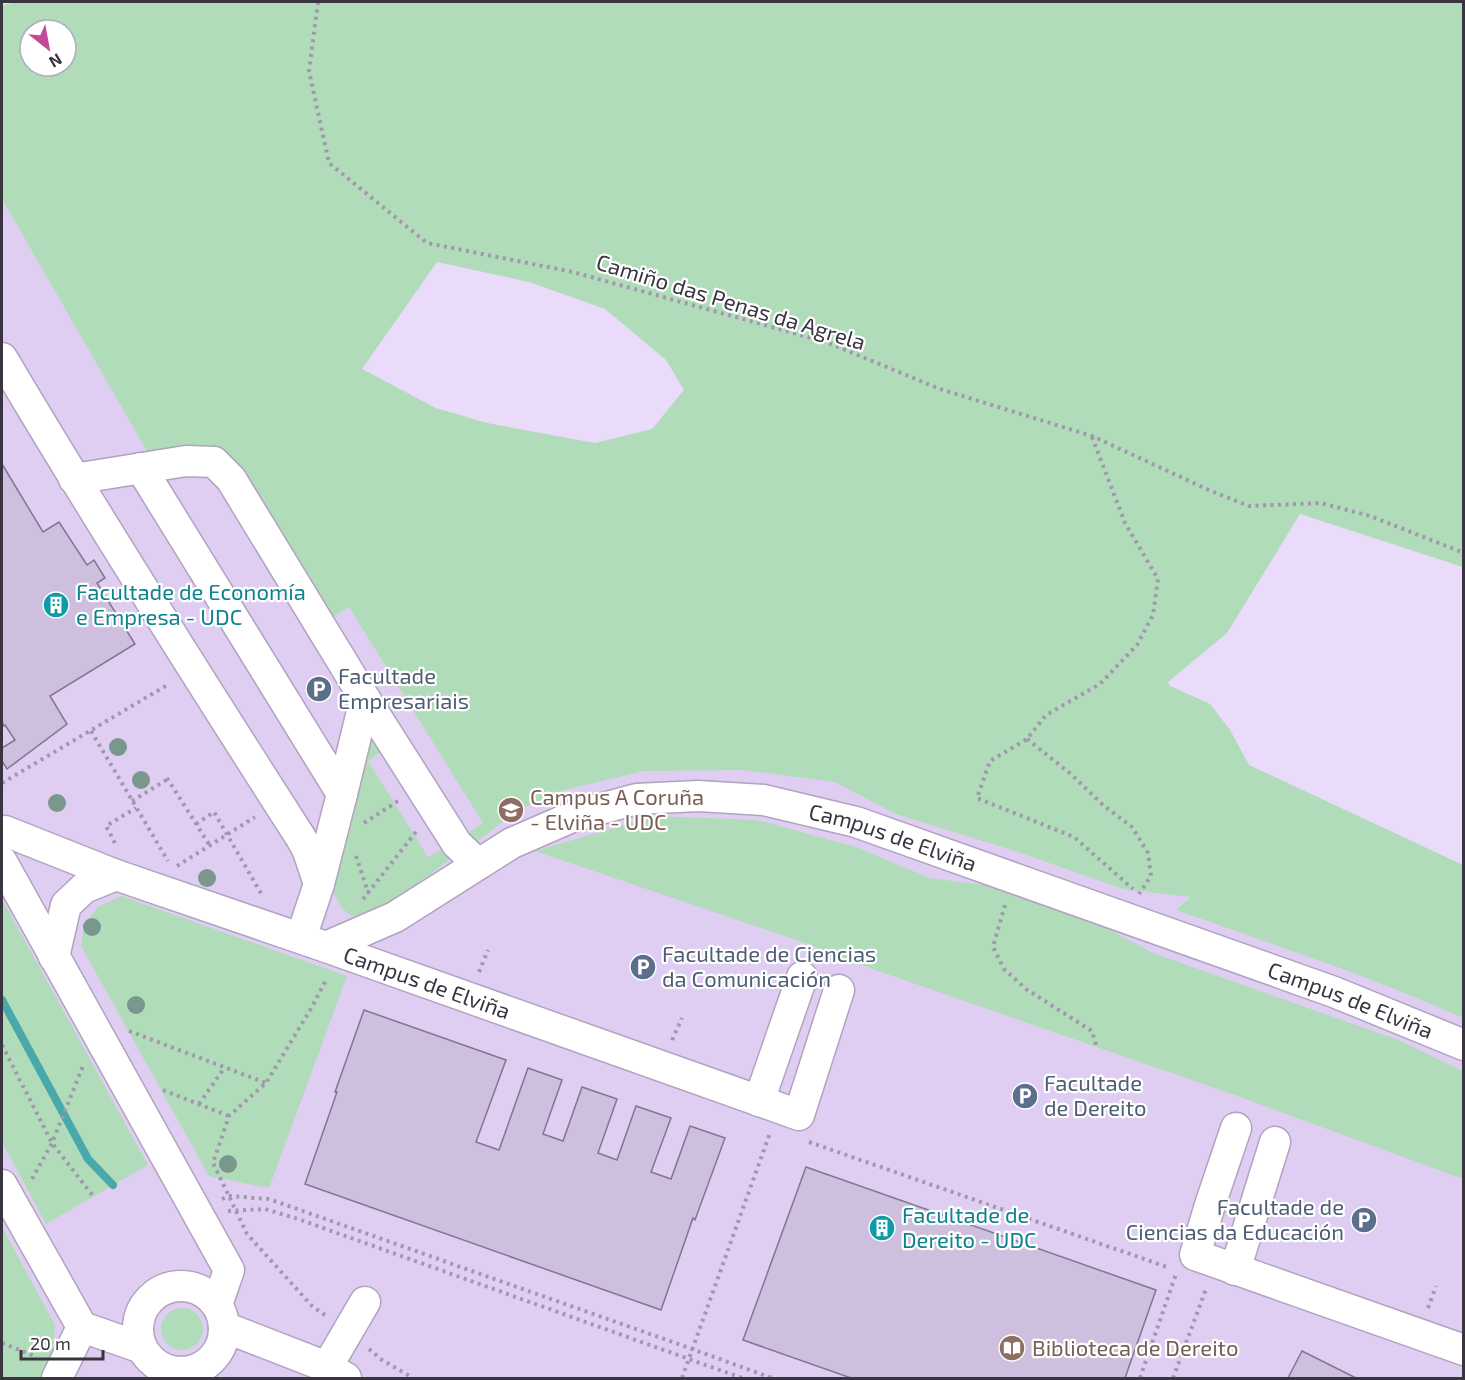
<svg xmlns="http://www.w3.org/2000/svg" width="1465" height="1380" font-family="'Exo 2',sans-serif">
  <style>
    .built { fill: #dfcef2 }
    .green { fill: #b0dcba; fill-rule: evenodd }
    .lines { fill: none; stroke-linecap: round; stroke-linejoin: round }
    .stream { stroke: #48a8aa; stroke-width: 8 }
    .building { fill: #cdbfdd; stroke: #827590; stroke-width: 1.5 }
    .minor-casing { stroke: #b1a3c0; stroke-width: 33 }
    .path { stroke: #a297ae; stroke-width: 4; stroke-dasharray: 3 4.5; stroke-linecap: butt }
    .minor { stroke: #fff; stroke-width: 30 }
    .tree { fill: #79978d }
    .labels { text-anchor: middle; stroke-width: 4.5; stroke-linejoin: round; paint-order: stroke }
    .street-label { font-size: 22px; fill: #3a3440; stroke: #fff }
    .culture-label { font-size: 22px; fill: #0d838f; stroke: #fff; text-anchor: start }
    .service-label { font-size: 22px; fill: #4e5e75; stroke: #fff; text-anchor: start }
    .education-label { font-size: 22px; fill: #785e54; stroke: #fff; text-anchor: start }
  </style>
  <rect width="100%" height="100%" fill="#e9dbf9"/>
  <path class="built" d="M2,199L118,400L218,401L655,673L1463,993V1378H2Z"/>
  <path class="green" d="M18,2H1463V567L1300,514L1227,633L1168,682L1170,686L1210,704L1230,730L1249,765L1463,865V1018C1370,976 1272,944 1176,910L1191,897L1123,889L1021,853L896,814L835,782L742,770L644,771L564,790L516,811L477,842H468L462,837L483,823L349,607L331,618L224,452L211,445L148,453L2,199V5ZM30,30H66V66H30ZM437,262L529,282L605,309L666,360L684,390L652,429L595,443L487,423L436,408L362,369Z
    M368,732L385,749L368,761L428,857L446,847L451,856L448,861C434,871 376,916 363,917C348,919 338,905 334,892Z
    M655,816L757,820L856,847L930,878L1007,888L1085,917L1153,953L1398,1040L1463,1071V1179L1235,1095L861,965L805,943L535,851Z
    M121,896L347,976L269,1188L209,1176L81,946L84,925L98,907Z
    M2,899L148,1165L46,1224L2,1142Z
    M2,1227L55,1325L51,1363L45,1378H2Z
    M161 1329a21 21 0 1 1 42 0a21 21 0 1 1-42 0Z"/>
  <g class="lines">
    <path class="stream" d="M2,1000L88,1159L113,1185"/>
  </g>
  <path class="building" d="M2,464L43,532L59,522L87,565L94,560L105,578L97,583L135,644L50,696L67,724L7,769L2,761V748L15,740L5,725L4,726L2,722Z
    M364,1010L506,1060L476,1142L499,1150L528,1068L562,1080L543,1134L563,1141L582,1087L617,1099L598,1153L617,1160L636,1106L671,1118L651,1172L671,1179L690,1126L725,1138L695,1220L693,1218L661,1310L305,1184L337,1092H335Z
    M806,1167L1156,1290L1125,1378H851L743,1340Z
    M1302,1351L1356,1378H1288Z"/>
  <g class="lines">
    <defs>
      <g id="minor">
        <path d="M2,358C98,520 199,679 301,838L308,851L319,884"/>
        <path d="M141,468L342,794L319,884L301,938"/>
        <path d="M74,479L186,461L214,462L231,479L365,699L457,844L478,864"/>
        <path d="M342,794L365,699"/>
        <path id="s1" d="M2,833L5,831L116,875L326,947L799,1115L839,990"/>
        <path d="M2,862L229,1270L217,1305"/>
        <path id="s2" d="M326,947L395,917L512,843L574,816L637,799L698,796L764,800L856,822L1334,992L1464,1045"/>
        <path d="M54,957L66,905L84,888L116,875"/>
        <path d="M759,1101L802,977"/>
        <path d="M1236,1128L1210,1205L1195,1255L1464,1350"/>
        <path d="M2,1185L82,1327L142,1348"/>
        <path d="M1235,1270L1275,1142"/>
        <circle cx="181" cy="1329" r="43"/>
        <path d="M224,1327L327,1367L346,1378"/>
        <path d="M327,1367L365,1302"/>
        <path d="M57,1378L82,1327"/>
      </g>
    </defs>
    <use href="#minor" class="minor-casing"/>
    <path class="path" d="M318,2L309,71L329,163L427,243L573,272L826,342L940,389L1092,436L1211,491L1249,506L1321,503L1370,516L1464,553
      M1092,437L1125,523L1158,579L1153,615L1137,645L1100,684L1046,715L1027,739L990,761L977,798L1074,837L1133,889
      M91,731L168,861
      M1027,739L1072,775L1103,805L1132,827L1148,853L1151,876L1139,894
      M167,778L210,846
      M2,783L169,684
      M132,801L168,779
      M364,823L398,801
      M196,824L214,812L262,895
      M115,843L106,826L136,808
      M356,856L368,892L370,893
      M177,866L255,817
      M363,899L416,832
      M1005,905L993,947L1004,969L1026,989L1092,1031L1096,1045
      M479,972L488,950
      M129,1031L266,1083
      M672,1040L682,1018
      M2,1045L52,1143L93,1196
      M163,1090L229,1116
      M199,1104L225,1067
      M809,1142L1170,1268
      M32,1179L52,1143L83,1066
      M222,1199L229,1196L269,1199L692,1349L772,1378
      M228,1211L265,1209L298,1219L742,1378
      M1428,1308L1436,1286
      M325,1315L312,1306L247,1234L213,1163L229,1116L266,1083L312,1007L327,978
      M2,1343L37,1357
      M369,1349L382,1360L413,1378
      M682,1378L770,1133
      M1140,1378L1176,1274
      M1173,1378L1206,1289"/>
    <use href="#minor" class="minor"/>
  </g>
  <g class="tree">
    <circle cx="118" cy="747" r="9"/>
    <circle cx="141" cy="780" r="9"/>
    <circle cx="57" cy="803" r="9"/>
    <circle cx="207" cy="878" r="9"/>
    <circle cx="92" cy="927" r="9"/>
    <circle cx="136" cy="1005" r="9"/>
    <circle cx="228" cy="1164" r="9"/>
  </g>
  <defs>
    <symbol id="building-disc" viewBox="-11 -11 22 22"><circle r="9.5" fill="#0f9aa8" stroke="#fff"/><path d="M-4-6H4V6H1V3H-1V6H-4ZM-2.5-4.3h1.7v1.8h-1.7ZM.8-4.3h1.7v1.8H.8ZM-2.5-1h1.7V.8h-1.7ZM.8-1h1.7V.8H.8Z" fill="#fff"/></symbol>
    <symbol id="parking-disc" viewBox="-11 -11 22 22"><circle r="9.5" fill="#5c6f8a" stroke="#fff"/><path d="M-3.5-5.5H1a3.5 3.5 0 0 1 0 7H-1V5.5H-3.5ZM-1-3.4V-.6H.8a1.4 1.4 0 0 0 0-2.8Z" fill="#fff"/></symbol>
    <symbol id="university-disc" viewBox="-11 -11 22 22"><circle r="9.5" fill="#8d6e63" stroke="#fff"/><path d="M0-5L7-2L0 1L-7-2ZM-4 1L0 2.5L4 1V4Q0 6-4 4Z" fill="#fff"/></symbol>
    <symbol id="library-disc" viewBox="-11 -11 22 22"><circle r="9.5" fill="#8d6e63" stroke="#fff"/><path d="M-6-4Q-3-5.5-.7-3.5V5Q-3 3-6 4ZM6-4Q3-5.5 .7-3.5V5Q3 3 6 4Z" fill="#fff"/></symbol>
  </defs>
  <g fill-rule="evenodd">
    <use href="#building-disc" x="41" y="590" width="30" height="30"/>
    <use href="#parking-disc" x="304" y="674" width="30" height="30"/>
    <use href="#university-disc" x="496" y="795" width="30" height="30"/>
    <use href="#parking-disc" x="628" y="952" width="30" height="30"/>
    <use href="#parking-disc" x="1010" y="1081" width="30" height="30"/>
    <use href="#parking-disc" x="1349" y="1205" width="30" height="30"/>
    <use href="#building-disc" x="867" y="1213" width="30" height="30"/>
    <use href="#library-disc" x="997" y="1333" width="30" height="30"/>
  </g>
  <g class="labels">
    <g class="street-label">
      <text transform="translate(731 302) rotate(17)" y="8">Camiño das Penas da Agrela</text>
      <text dy="8" stroke="none"><textPath href="#s2" startOffset="608">Campus de Elviña</textPath></text>
      <text dy="8" stroke="none"><textPath href="#s1" startOffset="452">Campus de Elviña</textPath></text>
      <text dy="8" stroke="none"><textPath href="#s2" startOffset="1094">Campus de Elviña</textPath></text>
    </g>
    <g class="culture-label">
      <text x="76" y="600">Facultade de Economía<tspan x="76" dy="25">e Empresa - UDC</tspan></text>
      <text x="902" y="1223">Facultade de<tspan x="902" dy="25">Dereito - UDC</tspan></text>
    </g>
    <g class="service-label">
      <text x="338" y="684">Facultade<tspan x="338" dy="25">Empresariais</tspan></text>
      <text x="662" y="962">Facultade de Ciencias<tspan x="662" dy="25">da Comunicación</tspan></text>
      <text x="1044" y="1091">Facultade<tspan x="1044" dy="25">de Dereito</tspan></text>
      <text x="1344" y="1215" text-anchor="end">Facultade de<tspan x="1344" dy="25">Ciencias da Educación</tspan></text>
    </g>
    <g class="education-label">
      <text x="530" y="805">Campus A Coruña<tspan x="530" dy="25">- Elviña - UDC</tspan></text>
      <text x="1032" y="1356">Biblioteca de Dereito</text>
    </g>
  </g>
  <rect width="1465" height="1380" fill="none" stroke="#3a3440" stroke-width="6"/>
  <g transform="translate(48 48) rotate(149)"><circle r="28" fill="#ffffff" stroke="#b0aeb3" stroke-width="1.5"/>
  <path d="M0-4.5L10 22L0 15L-10 22Z" fill="#c4499a"/>
  <text y="-9" font-size="16" font-weight="bold" text-anchor="middle" fill="#3a3440">N</text>
  </g>
  <path d="M21 1350v9h82v-9" fill="none" stroke="#3a3440" stroke-width="3"/>
  <text x="30" y="1350" font-size="18" fill="#3a3440" stroke="#ffffff" stroke-width="4.5" paint-order="stroke">20 m</text>
</svg>
